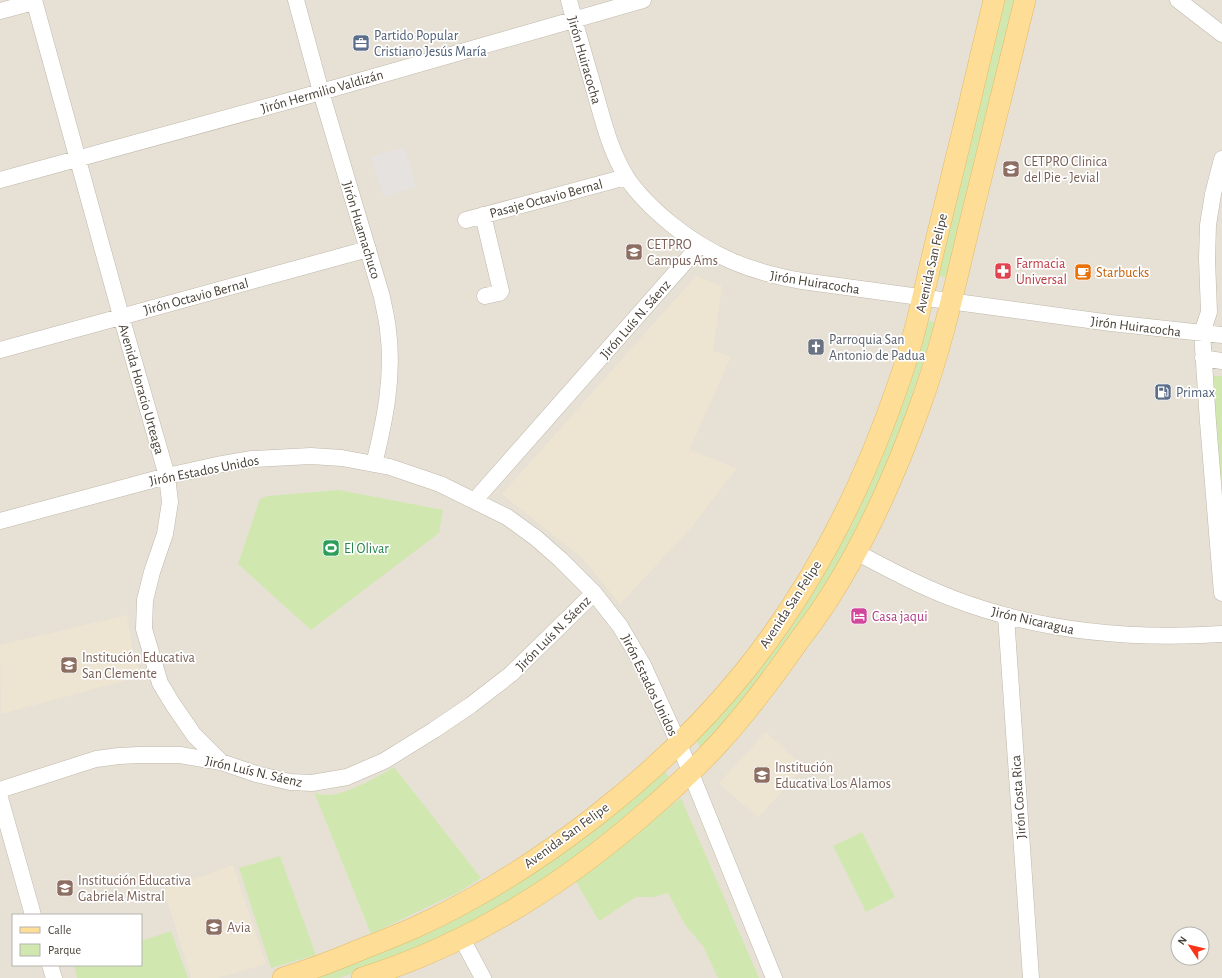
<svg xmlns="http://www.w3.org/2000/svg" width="1222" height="978" font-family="'Alegreya Sans',sans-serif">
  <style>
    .residential { fill: #e7e1d5; fill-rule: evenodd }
    .education { fill: #ede4d1 }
    .green { fill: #d0e8b0 }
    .parking { fill: #e5e2df }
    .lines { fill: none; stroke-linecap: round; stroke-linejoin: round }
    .minor-casing { stroke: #bfb7aa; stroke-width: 17 }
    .major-casing { stroke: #e3ba65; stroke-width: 22 }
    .minor { stroke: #fff; stroke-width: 16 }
    .major { stroke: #fedd96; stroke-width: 21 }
    .labels { text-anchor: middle; stroke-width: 3.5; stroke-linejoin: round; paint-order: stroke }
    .service-label { font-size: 14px; fill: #4e5e75; stroke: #fff; text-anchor: start }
    .street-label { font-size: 14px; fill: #474036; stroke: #fff }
    .education-label { font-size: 14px; fill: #785e54; stroke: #fff; text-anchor: start }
    .health-label { font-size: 14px; fill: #be3a42; stroke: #fff; text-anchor: start }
    .food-label { font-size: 14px; fill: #c56008; stroke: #fff; text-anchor: start }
    .worship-label { font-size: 14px; fill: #5b616d; stroke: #fff; text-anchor: start }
    .leisure-label { font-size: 14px; fill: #27864d; stroke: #fff; text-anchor: start }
    .hotel-label { font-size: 14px; fill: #b23c85; stroke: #fff; text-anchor: start }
  </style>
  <rect width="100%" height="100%" fill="#f3efe7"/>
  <path class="residential" d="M0,0H1222V978H0ZM13,915H141V965H13ZM1178,934H1202V958H1178Z"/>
  <path class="education" d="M696,276L722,286L713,351L731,357L689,450L737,468L690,529L620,604L583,559L502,494Z
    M127,615L133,654L142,676L1,714L0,645Z
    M766,732L804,767L758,818L719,783Z
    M233,865L266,964L218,978H191L164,890Z"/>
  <path class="green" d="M994,0H1016L947,278L930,273Z
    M915,319L935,322L912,397L889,460L863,517L836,569L796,631L734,711L700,747L691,731L817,562Z
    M1214,376H1222V480H1221L1214,397Z
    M339,490L443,510L439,533L311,630L238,564L260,499L267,496Z
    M660,763L670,779L563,868L513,903L405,956L339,978H301L438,921Z
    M394,767L481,878L459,892L371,934L314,792C333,804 377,777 394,767Z
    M681,798L759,978H718L703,946L685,925L668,893L653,897H636L599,921L576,882Z
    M862,832L895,897L866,912L833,846Z
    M280,856L316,955L271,968L239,868Z
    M171,931L188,978H77L74,965H141V941Z"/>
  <path class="parking" d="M404,147L416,187L384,197L371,157Z"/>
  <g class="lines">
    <defs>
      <path id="minor" d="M34,0L121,316L167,476L170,502L165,534L152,572L145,600L144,629L160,683L172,703L194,735L221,762
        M296,0L321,92L382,297C384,308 387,319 388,330C394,375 385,420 374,464
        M569,0C577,32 587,64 596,96C604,124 611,153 627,178C639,196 654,210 671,224C711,256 750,272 802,281L1111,323L1222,335
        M1178,0L1222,34
        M0,11L34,2
        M1222,159L1213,194L1208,225L1207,259L1209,312L1202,333L1208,422L1222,593
        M0,180L321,92L643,0
        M483,215L501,291L499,293L485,296
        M466,220L626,177
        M0,350L368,249
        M1203,358L1222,361
        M475,500L700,245
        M0,521L167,476L217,465L252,459L311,456L342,458L390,467L440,484L507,517L536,538L561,560L594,593L620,626L643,665L679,744L774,978
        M856,552C888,569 920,586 954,599C1041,632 1130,640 1222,634
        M1006,616L1031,978
        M0,790L96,759L119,756L139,755H180L221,762L256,774L290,782L312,783L347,777L384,761L434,730L471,705L511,674L594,593
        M0,798L33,915
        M462,939L483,978
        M50,965L54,978"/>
      <path id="major" d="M283,978C310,970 336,960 362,949C380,942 398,935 416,927C536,872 662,774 745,671C813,586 864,485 899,382C915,337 924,291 935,245C955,163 975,82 994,0
        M362,978C468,945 559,888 642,816C669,793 695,769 719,743C749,710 775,675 800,639C814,621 827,602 839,582C872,527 898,467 920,406C941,349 954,290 968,231C987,154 1006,77 1025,0"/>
    </defs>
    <use href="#minor" class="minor-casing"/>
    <use href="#major" class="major-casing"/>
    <use href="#minor" class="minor"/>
    <use href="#major" class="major"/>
  </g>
  <defs>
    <symbol id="office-square" viewBox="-11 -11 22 22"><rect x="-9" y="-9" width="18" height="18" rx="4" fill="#5c6f8a" stroke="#fff"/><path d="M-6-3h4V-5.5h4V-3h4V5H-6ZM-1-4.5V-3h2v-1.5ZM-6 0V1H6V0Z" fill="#fff"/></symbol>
    <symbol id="university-square" viewBox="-11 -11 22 22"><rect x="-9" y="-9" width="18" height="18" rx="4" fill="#8d6e63" stroke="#fff"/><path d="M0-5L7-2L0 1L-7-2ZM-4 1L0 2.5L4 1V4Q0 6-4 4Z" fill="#fff"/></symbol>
    <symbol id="pharmacy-square" viewBox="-11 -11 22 22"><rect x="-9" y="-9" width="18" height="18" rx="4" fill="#e0444e" stroke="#fff"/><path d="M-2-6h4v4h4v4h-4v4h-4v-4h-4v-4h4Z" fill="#fff"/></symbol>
    <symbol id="cafe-square" viewBox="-11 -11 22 22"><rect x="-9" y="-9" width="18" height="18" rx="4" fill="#e8710a" stroke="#fff"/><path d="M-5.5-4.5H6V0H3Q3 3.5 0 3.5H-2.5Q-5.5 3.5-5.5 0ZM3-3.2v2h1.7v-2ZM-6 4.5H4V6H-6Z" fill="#fff"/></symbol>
    <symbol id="church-square" viewBox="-11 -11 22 22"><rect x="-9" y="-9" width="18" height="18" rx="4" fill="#6b7280" stroke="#fff"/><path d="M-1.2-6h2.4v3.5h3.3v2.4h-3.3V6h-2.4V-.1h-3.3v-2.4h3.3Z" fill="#fff"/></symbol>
    <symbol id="fuel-square" viewBox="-11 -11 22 22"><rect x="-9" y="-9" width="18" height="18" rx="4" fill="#5c6f8a" stroke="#fff"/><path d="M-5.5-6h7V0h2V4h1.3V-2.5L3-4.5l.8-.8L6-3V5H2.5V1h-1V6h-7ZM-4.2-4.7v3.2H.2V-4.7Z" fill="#fff"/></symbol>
    <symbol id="stadium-square" viewBox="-11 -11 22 22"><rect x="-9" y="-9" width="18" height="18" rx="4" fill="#2e9e5b" stroke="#fff"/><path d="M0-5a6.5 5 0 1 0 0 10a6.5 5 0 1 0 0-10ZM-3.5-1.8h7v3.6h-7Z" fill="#fff"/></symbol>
    <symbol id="hotel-square" viewBox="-11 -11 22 22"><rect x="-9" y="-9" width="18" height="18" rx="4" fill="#d1479c" stroke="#fff"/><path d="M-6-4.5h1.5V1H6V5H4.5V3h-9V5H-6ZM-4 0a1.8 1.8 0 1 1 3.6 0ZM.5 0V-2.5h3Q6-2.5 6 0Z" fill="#fff"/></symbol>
    <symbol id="school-square" viewBox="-11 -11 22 22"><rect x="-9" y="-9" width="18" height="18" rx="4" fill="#8d6e63" stroke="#fff"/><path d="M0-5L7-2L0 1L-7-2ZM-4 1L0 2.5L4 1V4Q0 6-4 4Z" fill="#fff"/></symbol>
  </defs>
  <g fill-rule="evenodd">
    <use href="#office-square" x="351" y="33" width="20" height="20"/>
    <use href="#university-square" x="1001" y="159" width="20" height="20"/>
    <use href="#university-square" x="624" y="242" width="20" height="20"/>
    <use href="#pharmacy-square" x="993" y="261" width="20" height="20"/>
    <use href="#cafe-square" x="1073" y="262" width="20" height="20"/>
    <use href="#church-square" x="806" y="337" width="20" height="20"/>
    <use href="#fuel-square" x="1153" y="382" width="20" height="20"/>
    <use href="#stadium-square" x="321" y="538" width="20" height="20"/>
    <use href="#hotel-square" x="849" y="606" width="20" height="20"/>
    <use href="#school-square" x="59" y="655" width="20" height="20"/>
    <use href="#school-square" x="752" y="765" width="20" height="20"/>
    <use href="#school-square" x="55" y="878" width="20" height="20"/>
    <use href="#school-square" x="204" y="917" width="20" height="20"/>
  </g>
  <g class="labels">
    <g class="service-label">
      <text x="374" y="40">Partido Popular<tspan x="374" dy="16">Cristiano Jesús María</tspan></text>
      <text x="1176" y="397">Primax</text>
    </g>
    <g class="street-label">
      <text transform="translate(585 60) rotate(74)" y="5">Jirón Huiracocha</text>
      <text transform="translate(322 91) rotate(-16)" y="5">Jirón Hermilio Valdizán</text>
      <text transform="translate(546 198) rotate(-15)" y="5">Pasaje Octavio Bernal</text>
      <text transform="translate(362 230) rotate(73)" y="5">Jirón Huamachuco</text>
      <text transform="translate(931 263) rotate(-77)" y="5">Avenida San Felipe</text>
      <text transform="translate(815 282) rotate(9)" y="5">Jirón Huiracocha</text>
      <text transform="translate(196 296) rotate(-15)" y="5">Jirón Octavio Bernal</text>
      <text transform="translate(635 319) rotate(-49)" y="5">Jirón Luís N. Sáenz</text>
      <text transform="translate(1136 326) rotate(7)" y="5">Jirón Huiracocha</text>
      <text transform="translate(142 389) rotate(74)" y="5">Avenida Horacio Urteaga</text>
      <text transform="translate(204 470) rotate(-11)" y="5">Jirón Estados Unidos</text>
      <text transform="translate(790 604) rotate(-57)" y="5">Avenida San Felipe</text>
      <text transform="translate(1033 620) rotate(13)" y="5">Jirón Nicaragua</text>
      <text transform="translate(553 633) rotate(-45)" y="5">Jirón Luís N. Sáenz</text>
      <text transform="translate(650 685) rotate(64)" y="5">Jirón Estados Unidos</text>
      <text transform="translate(254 771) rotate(13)" y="5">Jirón Luís N. Sáenz</text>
      <text transform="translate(1018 797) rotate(-94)" y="5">Jirón Costa Rica</text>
      <text transform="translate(566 835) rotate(-36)" y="5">Avenida San Felipe</text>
    </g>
    <g class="education-label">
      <text x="1024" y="166">CETPRO Clinica<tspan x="1024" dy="16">del Pie - Jevial</tspan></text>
      <text x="647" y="249">CETPRO<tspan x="647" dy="16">Campus Ams</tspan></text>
      <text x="82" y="662">Institución Educativa<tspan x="82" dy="16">San Clemente</tspan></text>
      <text x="775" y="772">Institución<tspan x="775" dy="16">Educativa Los Alamos</tspan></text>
      <text x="78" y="885">Institución Educativa<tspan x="78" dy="16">Gabriela Mistral</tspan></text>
      <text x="227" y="932">Avia</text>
    </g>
    <g class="health-label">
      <text x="1016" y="268">Farmacia<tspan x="1016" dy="16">Universal</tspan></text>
    </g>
    <g class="food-label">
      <text x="1096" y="277">Starbucks</text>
    </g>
    <g class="worship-label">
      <text x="829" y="344">Parroquia San<tspan x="829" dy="16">Antonio de Padua</tspan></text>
    </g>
    <g class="leisure-label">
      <text x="344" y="553">El Olivar</text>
    </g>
    <g class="hotel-label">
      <text x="872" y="621">Casa jaqui</text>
    </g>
  </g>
  <rect x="12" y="914" width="130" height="52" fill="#ffffff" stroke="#b5b3af"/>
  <rect x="20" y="927" width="20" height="6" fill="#fedd96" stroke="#b5b3af"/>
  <text x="48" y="934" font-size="12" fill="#474036">Calle</text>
  <rect x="20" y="944" width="20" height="12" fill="#d0e8b0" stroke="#b5b3af"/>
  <text x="48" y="954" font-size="12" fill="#474036">Parque</text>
  <g transform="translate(1190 946) rotate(305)"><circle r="19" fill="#ffffff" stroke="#b5b3af"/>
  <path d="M0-3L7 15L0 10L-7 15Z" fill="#f93418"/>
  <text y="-6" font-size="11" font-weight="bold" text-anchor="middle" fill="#474036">N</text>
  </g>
</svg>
